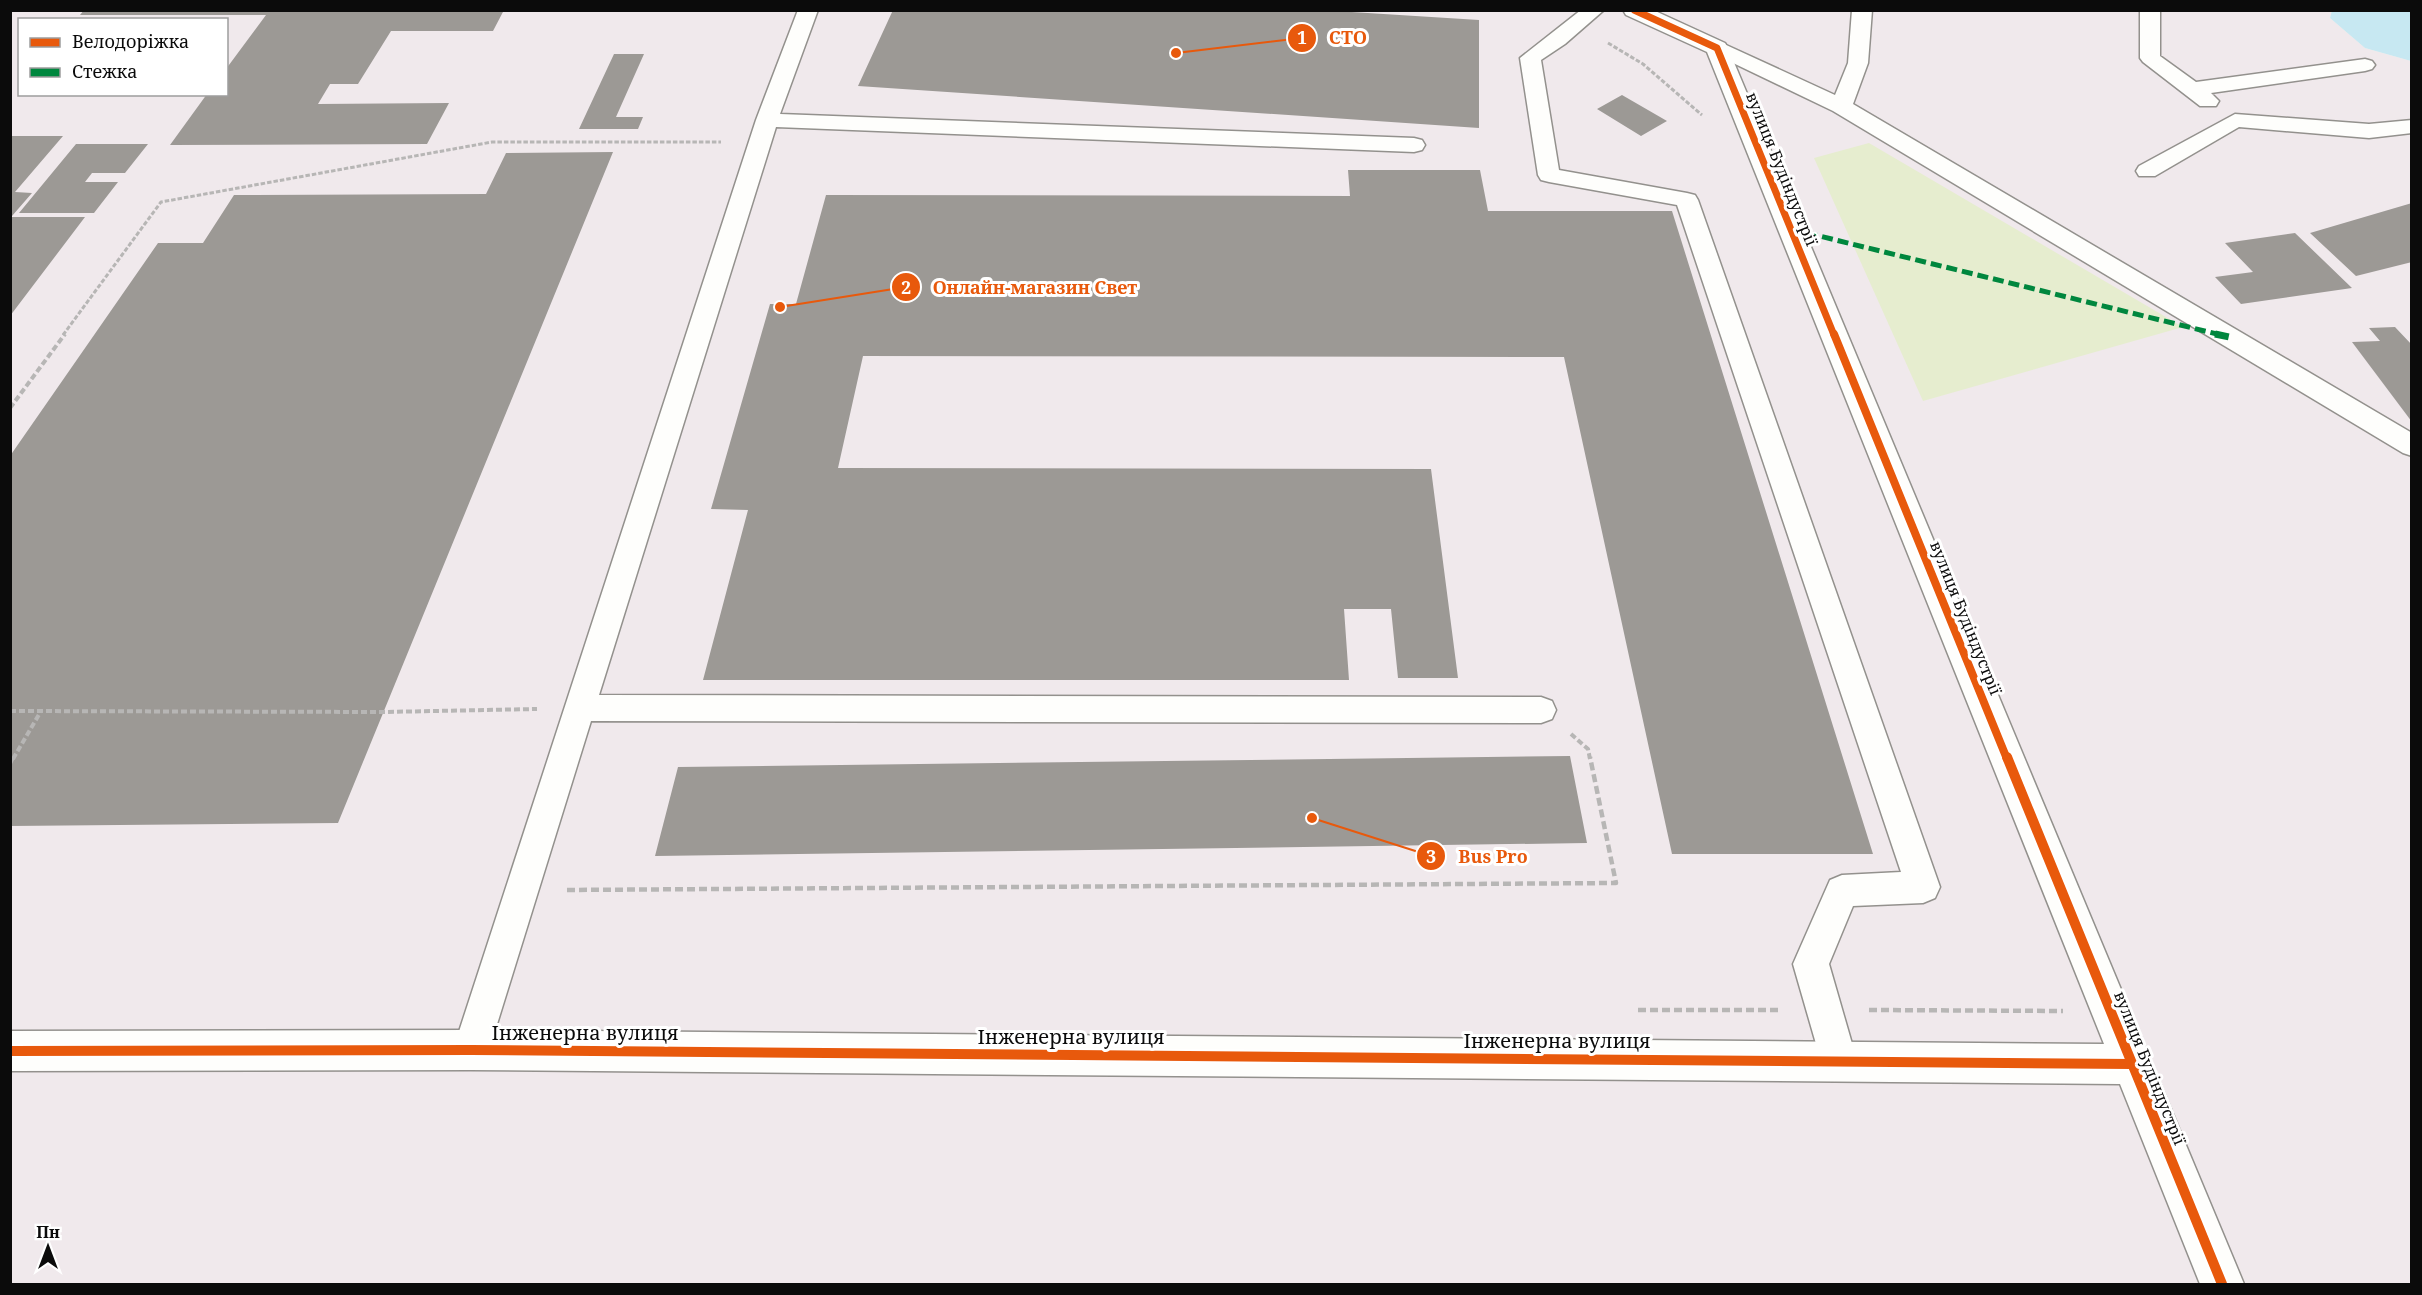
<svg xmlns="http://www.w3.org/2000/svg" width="2422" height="1295" font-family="'Noto Serif',serif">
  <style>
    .industrial { fill: #f0e9ec; fill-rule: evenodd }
    .green { fill: #e6edcf }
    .water { fill: #c7e8f2 }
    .building { fill: #9c9995 }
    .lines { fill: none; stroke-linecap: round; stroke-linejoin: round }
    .lane-casing { stroke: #93918d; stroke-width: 3 }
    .street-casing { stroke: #93918d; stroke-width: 3 }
    .path-far2 { stroke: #b7b6b5; stroke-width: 3; stroke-dasharray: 4.5 2; stroke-linecap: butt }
    .path-far1 { stroke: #b7b6b5; stroke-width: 4; stroke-dasharray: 6 3; stroke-linecap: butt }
    .path { stroke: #b7b6b5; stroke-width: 4.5; stroke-dasharray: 8 4; stroke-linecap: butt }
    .lane { fill: #fefefc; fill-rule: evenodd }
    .street { fill: #fefefc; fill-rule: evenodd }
    .quiet-far1 { stroke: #00873e; stroke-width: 5; stroke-dasharray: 11 5; stroke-linecap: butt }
    .quiet { stroke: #00873e; stroke-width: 7; stroke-dasharray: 14 7; stroke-linecap: butt }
    .cycleway-far2-casing { stroke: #fff; stroke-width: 10 }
    .cycleway-far1-casing { stroke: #fff; stroke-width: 12 }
    .cycleway-casing { stroke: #fff; stroke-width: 14 }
    .cycleway-far2 { stroke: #e8590c; stroke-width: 7 }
    .cycleway-far1 { stroke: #e8590c; stroke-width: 8 }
    .cycleway { stroke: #e8590c; stroke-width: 10 }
    .labels { text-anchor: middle; stroke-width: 6; stroke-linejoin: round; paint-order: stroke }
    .street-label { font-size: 16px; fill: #0b0b0b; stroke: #fff }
    .near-street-label { font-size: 20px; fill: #0b0b0b; stroke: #fff }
    .leader { fill: none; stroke: #e8590c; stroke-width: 2 }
    .callout-dot { fill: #e8590c; stroke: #fff; stroke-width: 2 }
    .mark-label { font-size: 18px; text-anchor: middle; font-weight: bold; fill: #fff }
    .callout-label { font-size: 18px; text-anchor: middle; font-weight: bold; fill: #e8590c; stroke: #fff; stroke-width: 6; stroke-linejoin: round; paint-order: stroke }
  </style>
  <rect width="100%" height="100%" fill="#faf6ee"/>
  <path class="industrial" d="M2332,10L2330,18L2365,48L2411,61V1284H11V11ZM20,20H226V94H20Z"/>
  <path class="green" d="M1869,143L2183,327L1923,401L1814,158Z"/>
  <path class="water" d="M2332,10L2411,11V61L2365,48L2330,18Z"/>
  <path class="building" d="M84,10H504L493,31H391L358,84H330L318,104L449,103L427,144L170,145L207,94H226V69L266,15H80Z
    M893,10H1320L1479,20V128L858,86Z
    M614,54H644L616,117H643L638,129H579Z
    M1622,95L1667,121L1641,136L1597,109Z
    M10,136H63L15,192L32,193L12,216Z
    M76,144H148L125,173H92L85,182H118L94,213H19Z
    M613,152L338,823L10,826V456L158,243H203L234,195L486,194L506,153Z
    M1348,170H1480L1488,211H1672L1873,854H1672L1564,357L863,356L838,468L1431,469L1458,678H1398L1391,609H1344L1349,680H703L748,510L711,509L770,304H796L826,195L1350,196Z
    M2412,203V262L2356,276L2310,233Z
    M10,217H85L10,316Z
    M2295,233L2352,288L2241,304L2215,277L2253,272L2225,243Z
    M2395,327L2412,345V422L2352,342L2380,341L2369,328Z
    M1570,756L1587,843L655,856L678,767Z"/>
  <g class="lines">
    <defs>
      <path id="lane" d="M798,10H818L780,114L1414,138L1422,140L1425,145L1422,150L1414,152L776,127L599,695L1541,697L1552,701L1556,710L1552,719L1541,723L591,721L489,1050L484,1063L471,1068L458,1063L453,1050L756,120Z
        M1581,10H1604L1565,44L1541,60L1559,170L1687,193L1695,195L1698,200L1940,887L1935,898L1923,903L1853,906L1829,964L1857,1061L1852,1074L1839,1079L1826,1074L1821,1061L1793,964L1830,880L1842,875L1901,872L1677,205L1549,182L1541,180L1538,175L1520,58Z
        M1852,10H1872L1868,63L1853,104L2412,433V456L2403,453L1833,111L1710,52L1707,48L1710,44H1724L1835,95L1848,63Z
        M2140,10H2160V56L2196,82L2365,59L2372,61L2375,65L2372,69L2365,71L2211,93L2219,101L2216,106H2200L2143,62L2140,58Z
        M2235,114L2369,124L2412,120V133L2369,138L2239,127L2155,176H2139L2136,171L2139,166Z"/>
      <path id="street" d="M1623,10H1653L1725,43L1728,48L2244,1284H2200L2120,1084L471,1070L10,1071V1031L471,1030L2104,1044L1707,52L1626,15Z"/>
    </defs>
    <use href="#lane" class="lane-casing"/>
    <use href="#street" class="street-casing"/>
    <path class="path-far2" d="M1608,43L1643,64L1702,115
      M63,335L161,202L492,142H721"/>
    <path class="path-far1" d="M10,408L65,334
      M10,711L383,712L537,709
      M1571,734L1588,749L1590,759
      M13,759L41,711"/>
    <path class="path" d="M10,763L13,757
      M567,890L1616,883L1590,757
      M1638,1010H1778
      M1869,1010L2063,1011"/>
    <use href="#lane" class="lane"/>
    <use href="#street" class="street"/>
    <path class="quiet-far1" d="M1791,229L2221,335"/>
    <path class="quiet" d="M2215,334L2229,337"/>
    <defs>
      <path id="cycleway-far2" d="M1634,10L1717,48L1834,335"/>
      <path id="cycleway-far1" d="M1834,334L2007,759"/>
      <path id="cycleway" d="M2007,757L2222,1284
        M10,1051L471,1050L2132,1064"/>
    </defs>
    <use href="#cycleway-far2" class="cycleway-far2-casing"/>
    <use href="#cycleway-far1" class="cycleway-far1-casing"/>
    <use href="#cycleway" class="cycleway-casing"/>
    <use href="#cycleway-far2" class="cycleway-far2"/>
    <use href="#cycleway-far1" class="cycleway-far1"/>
    <use href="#cycleway" class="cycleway"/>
  </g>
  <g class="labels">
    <g class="street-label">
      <text transform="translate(1782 169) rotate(68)" y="6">вулиця Будіндустрії</text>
      <text transform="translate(1966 618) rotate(68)" y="6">вулиця Будіндустрії</text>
      <text transform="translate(2150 1068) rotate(68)" y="6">вулиця Будіндустрії</text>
    </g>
    <g class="near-street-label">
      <text x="585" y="1040">Інженерна вулиця</text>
      <text x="1071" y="1044">Інженерна вулиця</text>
      <text x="1557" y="1048">Інженерна вулиця</text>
    </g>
  </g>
  <path class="leader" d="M1176 53L1302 38M780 307L906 287M1312 818L1431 856"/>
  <g class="callout-dot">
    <circle cx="1176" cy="53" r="6"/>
    <circle cx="780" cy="307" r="6"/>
    <circle cx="1312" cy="818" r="6"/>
    <circle cx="1302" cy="38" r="15"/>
    <circle cx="906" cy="287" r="15"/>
    <circle cx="1431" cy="856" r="15"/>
  </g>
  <g class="mark-label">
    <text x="1302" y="44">1</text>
    <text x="906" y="294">2</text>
    <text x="1431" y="863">3</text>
  </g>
  <g class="callout-label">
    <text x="1348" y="44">СТО</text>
    <text x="1035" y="294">Онлайн-магазин Свет</text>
    <text x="1493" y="863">Bus Pro</text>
  </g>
  <rect width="2422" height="1295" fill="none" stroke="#0b0b0b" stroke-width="24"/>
  <rect x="18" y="18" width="210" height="78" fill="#ffffff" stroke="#9d9d9d" stroke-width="1.5"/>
  <rect x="30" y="38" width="30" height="9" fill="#e8590c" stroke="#9d9d9d" stroke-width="1.5"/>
  <text x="72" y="48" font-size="18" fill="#0b0b0b">Велодоріжка</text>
  <rect x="30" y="68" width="30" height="9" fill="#00873e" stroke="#9d9d9d" stroke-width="1.5"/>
  <text x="72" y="78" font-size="18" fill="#0b0b0b">Стежка</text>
  <g transform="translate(48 1247)" stroke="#ffffff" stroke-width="4.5" paint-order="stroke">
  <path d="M0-4.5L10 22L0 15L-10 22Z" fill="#0b0b0b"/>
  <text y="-9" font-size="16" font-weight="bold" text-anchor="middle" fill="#0b0b0b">Пн</text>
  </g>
</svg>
